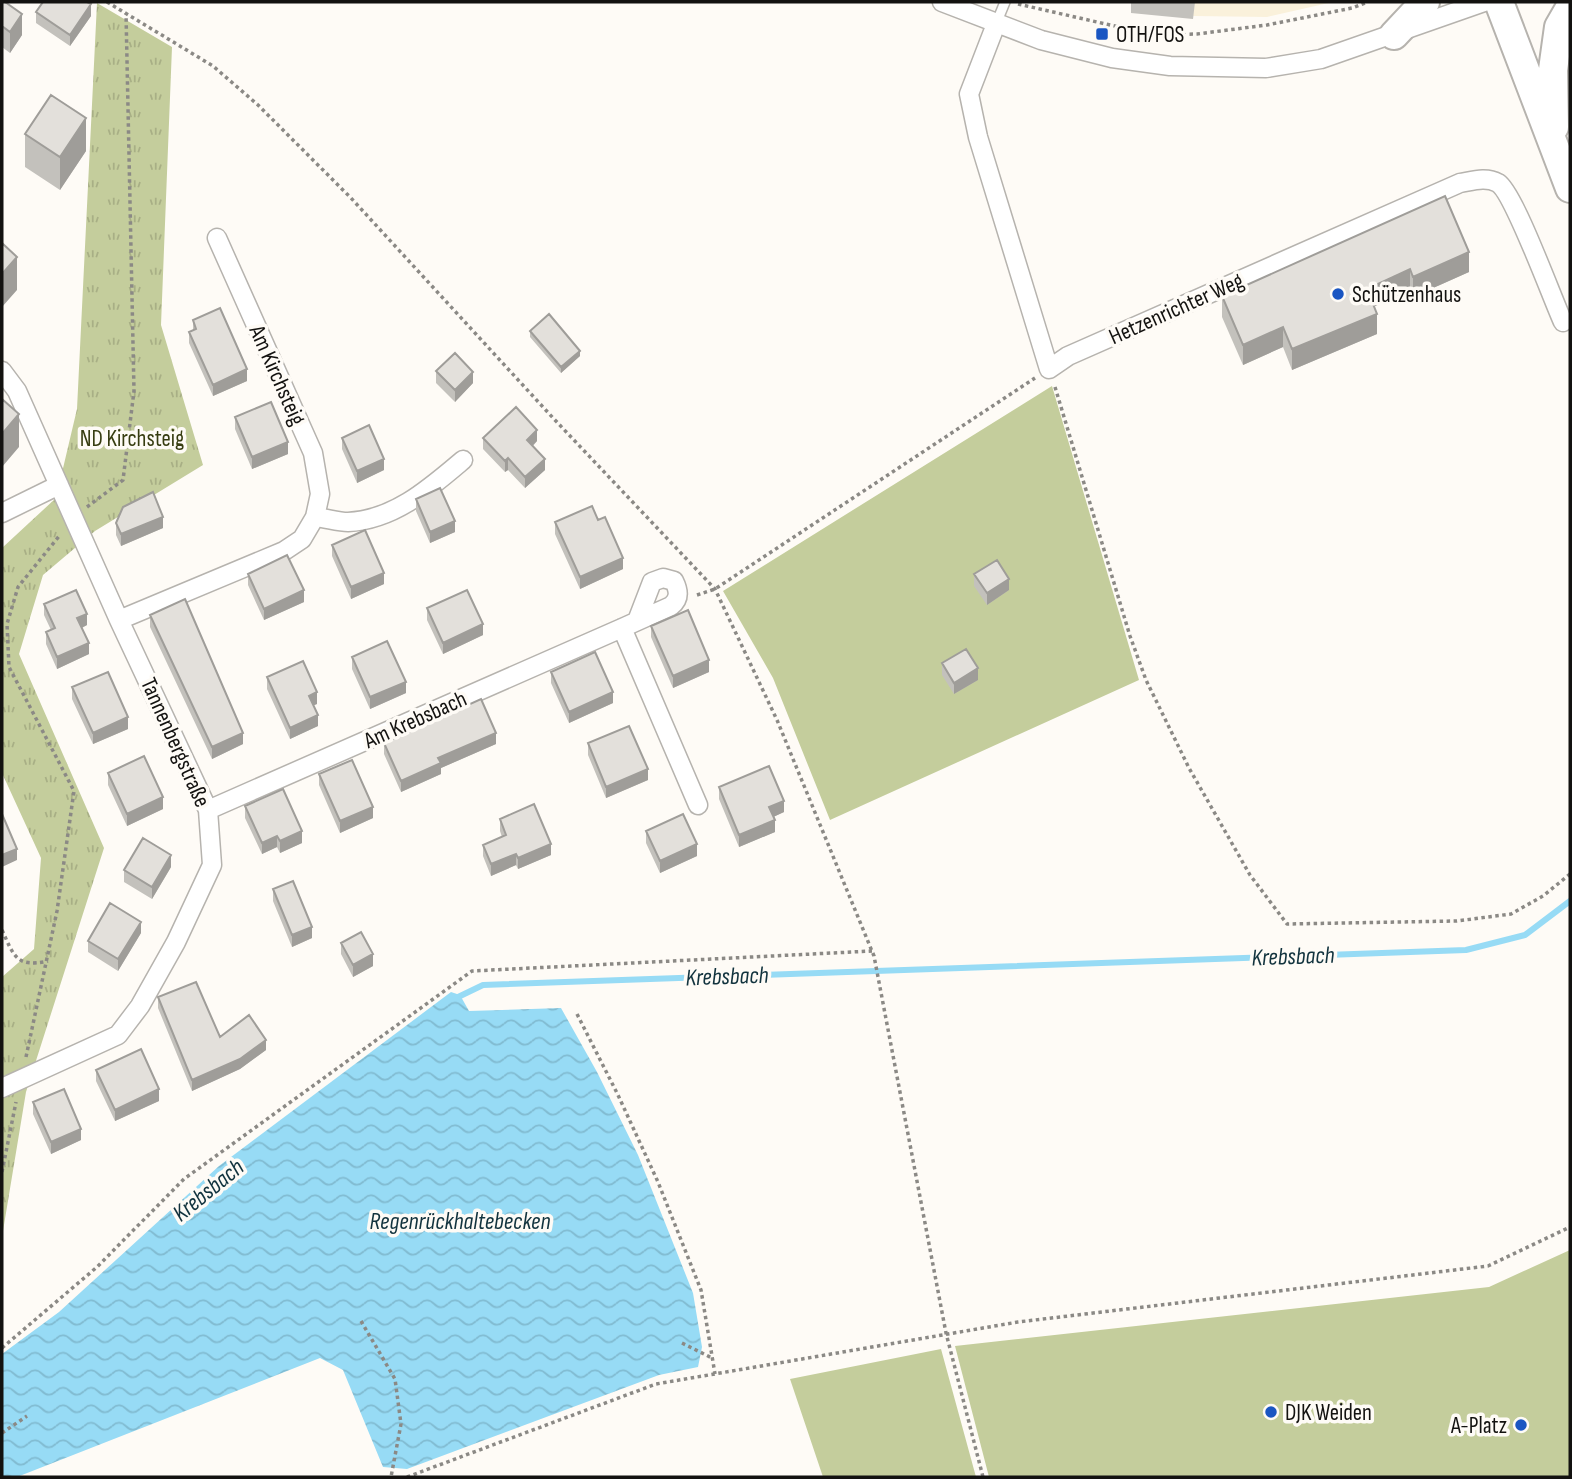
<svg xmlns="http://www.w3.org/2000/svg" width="1572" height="1479" font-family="'Sofia Sans Condensed',sans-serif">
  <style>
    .education { fill: #faf1db }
    .green { fill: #c4cd9c }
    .park { fill: url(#park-tufts) }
    .water { fill: url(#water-waves) }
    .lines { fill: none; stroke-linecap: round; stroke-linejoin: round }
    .stream { stroke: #97dbf5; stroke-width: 6 }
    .service-casing { stroke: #b6b3ae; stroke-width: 12 }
    .minor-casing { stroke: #b6b3ae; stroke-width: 21 }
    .primary-casing { stroke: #b6b3ae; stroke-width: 32 }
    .path { stroke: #8b8985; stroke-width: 3.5; stroke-dasharray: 3.5 3.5; stroke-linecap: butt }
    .service { stroke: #fff; stroke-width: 9 }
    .minor { stroke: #fff; stroke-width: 18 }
    .primary { stroke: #fff; stroke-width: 28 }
    .wall { fill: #c3c1bc }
    .shaded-wall { fill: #9f9d99 }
    .building { fill: #e3e0db; stroke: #9f9d99; stroke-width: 2 }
    .poi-dot { fill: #1a56c2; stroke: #fefbf6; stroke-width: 2.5 }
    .labels { text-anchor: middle; stroke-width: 7; stroke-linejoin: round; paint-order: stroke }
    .poi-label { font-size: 23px; fill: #131210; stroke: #fefbf6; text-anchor: start }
    .street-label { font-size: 23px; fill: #131210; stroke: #fefbf6 }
    .park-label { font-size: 23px; fill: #373d11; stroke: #fefbf6 }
    .water-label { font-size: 24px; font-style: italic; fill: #12333e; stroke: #fefbf6 }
  </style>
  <defs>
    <pattern id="park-tufts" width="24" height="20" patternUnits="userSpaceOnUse" patternTransform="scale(1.75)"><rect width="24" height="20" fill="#c4cd9c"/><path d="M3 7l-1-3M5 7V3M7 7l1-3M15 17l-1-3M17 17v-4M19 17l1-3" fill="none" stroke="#a8af85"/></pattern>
    <pattern id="water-waves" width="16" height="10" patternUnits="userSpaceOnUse" patternTransform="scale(1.75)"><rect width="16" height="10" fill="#97dbf5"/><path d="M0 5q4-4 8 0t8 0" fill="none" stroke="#81bbd1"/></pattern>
  </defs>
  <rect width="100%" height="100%" fill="#fefbf6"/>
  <path class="education" d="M1185,2H1333L1267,17L1193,16Z"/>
  <path class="green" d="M1052,386L1139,680L830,820L773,678L723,591Z
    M1570,1250V1477H989L955,1346L1489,1287Z
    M941,1349L976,1477H823L790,1379Z"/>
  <path class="park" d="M97,3L172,47L161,325L203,465L95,531L43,575L19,654L104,848L26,1092L2,1237V977L34,949L41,858L2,773V548L56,498L77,409Z"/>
  <path class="water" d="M451,992L460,995L469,1011L561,1008L597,1072L638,1155L693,1293L702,1347L698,1367L659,1375L407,1469L383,1467L343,1370L320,1358L17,1477H2V1354L59,1312L219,1166Z"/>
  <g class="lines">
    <path class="stream" d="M456,998L483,985L1466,950L1525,935L1570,901"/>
    <defs>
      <path id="service" d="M996,24L1005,2"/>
      <path id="minor" d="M942,2L1041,40L1112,58L1170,66L1266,68L1321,59L1484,2
        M996,24L969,94L978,137L1049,369L1068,356L1460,183C1472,181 1486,176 1498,183C1514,193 1552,298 1563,322
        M217,238L313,453L320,494L315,517
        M2,371L17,391L119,620L208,810L212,865L176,942L140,1006L118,1035L2,1088
        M2,513L59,485
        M119,620L284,551L302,539L315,517C326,518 338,522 348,522C394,520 430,488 463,460
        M622,628L698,805
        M208,810L622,628L671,606C680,599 679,591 674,581L663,578L652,582L637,621"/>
      <path id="primary" d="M1499,2L1570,188
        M1394,35L1425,2
        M1554,127L1553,70L1559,27L1570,8"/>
    </defs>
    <use href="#service" class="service-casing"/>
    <use href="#minor" class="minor-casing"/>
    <use href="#primary" class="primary-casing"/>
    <path class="path" d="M107,2L213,66L258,105L351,198L554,419L715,589L777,720L874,956L946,1333L983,1477
      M1018,4L1154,35L1197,34L1267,25L1352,8L1368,2
      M1055,387L1130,636L1146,680L1189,768L1250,875L1287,924L1457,921L1511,914L1543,896L1570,874
      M87,507L123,480L134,391L126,13
      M697,595L715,589L1035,378
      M2,930C14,956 16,968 48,961
      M577,1014L618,1095L658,1182L701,1290L715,1374
      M26,1057L57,911L74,791L9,667L7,624L18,587L60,535
      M2,1172L16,1102
      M361,1321L395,1379L401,1424L391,1477
      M682,1343L712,1358
      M2,1348L97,1267L184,1179L472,971L872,951
      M2,1433L27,1416
      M407,1477L656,1384L1018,1322L1488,1266L1570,1227"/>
    <use href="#service" class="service"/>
    <use href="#minor" class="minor"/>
    <use href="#primary" class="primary"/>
  </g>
  <path class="wall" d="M2,2L22,35L10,53L2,47Z
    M1131,2H1195L1193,19L1131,13Z
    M36,12L91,16L70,46L36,23Z
    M25,134L86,151L60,190L25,167Z
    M1469,252V272L1413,297L1410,290L1374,306L1377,334L1292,370L1283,347L1243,365L1222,317V296Z
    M193,320L247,381L213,396L189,343V332L193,330Z
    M530,331L580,356L561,373L530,337Z
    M436,371L473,383L455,402L436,383Z
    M235,417L288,454L252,469L235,429Z
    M342,438L384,470L357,483L342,449Z
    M483,438L537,441L533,446L545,470L525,488L508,470L505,472L483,449Z
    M416,499L455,532L430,543L416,511Z
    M598,520L623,569L580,589L555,534V522Z
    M116,523L163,528L121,546L116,535Z
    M332,545L384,584L351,599L332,556Z
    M248,574L304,602L264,620L248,585Z
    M974,574L1009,590L987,605L974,586Z
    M44,604L87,625L82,628L89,654L57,669L46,644V632L51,630L44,615Z
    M427,608L483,635L443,654L427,620Z
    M150,615L243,744L212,759L150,627Z
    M651,626L709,672L673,688L651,637Z
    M352,657L406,693L370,709L352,669Z
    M942,663L978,680L954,694L942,675Z
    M551,672L613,703L569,723L551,683Z
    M267,677L317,704L314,705L318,726L290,739L267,689Z
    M72,687L128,729L93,744L72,699Z
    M384,743L496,744L441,768V774L401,792L384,754Z
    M588,743L648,780L606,798L588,755Z
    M108,773L163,809L127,826L108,785Z
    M319,774L373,818L340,833L319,785Z
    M719,787L784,812L773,817L775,832L739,847L719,799Z
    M245,806L302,843L280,853L277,847L262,854L245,818Z
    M500,819L551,855L518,869L516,865L491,876L483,856V845L502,837L500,831Z
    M646,831L697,856L660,873L646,843Z
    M171,867L152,899L124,882V870Z
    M273,889L312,938L292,947L273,901Z
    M141,933L118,971L88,952V941Z
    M341,943L373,966L353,977L341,954Z
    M158,997L220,1037L266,1050L240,1069L192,1091L158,1008Z
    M96,1070L159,1101L115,1121L96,1081Z
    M33,1102L81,1140L51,1154L33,1114Z"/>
  <path class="shaded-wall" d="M91,4V16L70,46V35Z
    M22,14V35L10,53V32Z
    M86,118V151L60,190V157Z
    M1469,252V272L1413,297V277Z
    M17,257V290L2,307V274Z
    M1410,269V290L1367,310V289Z
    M1377,314V334L1292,370V349Z
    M1283,327V347L1243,365V345Z
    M580,351V356L561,373V367Z
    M247,369V381L213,396V385Z
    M473,372V383L455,402V390Z
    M19,414V447L2,467V434Z
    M537,430V441L527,451V440Z
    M288,442V454L252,469V457Z
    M508,458V470L505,472V461Z
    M384,459V470L357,483V471Z
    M545,459V470L525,488V477Z
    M163,517V528L121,546V534Z
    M455,521V532L430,543V532Z
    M623,558V569L580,589V577Z
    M384,573V584L351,599V587Z
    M1009,579V590L987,605V593Z
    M304,590V602L264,620V609Z
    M87,614V625L77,630V618Z
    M483,624V635L443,654V643Z
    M89,643V654L57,669V657Z
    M709,660V672L673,688V676Z
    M978,668V680L954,694V683Z
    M406,682V693L370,709V697Z
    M317,692V704L309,707V696Z
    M613,692V703L569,723V712Z
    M318,715V726L290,739V728Z
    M128,717V729L93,744V733Z
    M243,733V744L212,759V747Z
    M496,733V744L441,768V774L401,792V781L438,758Z
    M648,769V780L606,798V787Z
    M163,797V809L127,826V814Z
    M784,801V812L769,819V807Z
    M373,807V818L340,833V821Z
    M775,820V832L739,847V835Z
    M302,831V843L280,853V841Z
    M277,836V847L262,854V843Z
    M551,844V855L518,869V858Z
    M697,844V856L660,873V861Z
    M17,849V860L2,867V855Z
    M516,854V865L491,876V864Z
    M171,855V867L152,899V887Z
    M141,922V933L118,971V959Z
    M312,927V938L292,947V935Z
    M373,954V966L353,977V965Z
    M266,1040V1050L240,1069L192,1091V1080Z
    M159,1089V1101L115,1121V1110Z
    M81,1129V1140L51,1154V1142Z"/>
  <path class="building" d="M2,2H5L22,14L10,32L2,26Z
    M43,2H87L91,4L70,35L36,12Z
    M51,95L86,118L60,157L25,134Z
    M1445,196L1469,252L1413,277L1410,269L1367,289L1377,314L1292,349L1283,327L1243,345L1222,296Z
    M2,243L17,257L2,274Z
    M220,308L247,369L213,385L189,332L196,329L193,320Z
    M549,314L580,351L561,367L530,331Z
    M455,353L473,372L455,390L436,371Z
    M2,399L19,414L2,434Z
    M271,402L288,442L252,457L235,417Z
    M516,407L537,430L527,440L545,459L525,477L508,458L505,461L483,438Z
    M369,425L384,459L357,471L342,438Z
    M440,488L455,521L430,532L416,499Z
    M153,492L163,517L121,534L116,523L123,507Z
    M592,506L598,520L605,517L623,558L580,577L555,522Z
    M365,530L384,573L351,587L332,545Z
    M287,555L304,590L264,609L248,574Z
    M997,560L1009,579L987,593L974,574Z
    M76,590L87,614L77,618L89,643L57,657L46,632L55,628L44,604Z
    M467,590L483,624L443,643L427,608Z
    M185,599L243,733L212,747L150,615Z
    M688,610L709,660L673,676L651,626Z
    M387,641L406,682L370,697L352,657Z
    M966,649L978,668L954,683L942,663Z
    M595,652L613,692L569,712L551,672Z
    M303,661L317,692L309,696L318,715L290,728L267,677Z
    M108,672L128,717L93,733L72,687Z
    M481,699L496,733L438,758L441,763L401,781L384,743Z
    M629,726L648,769L606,787L588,743Z
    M144,756L163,797L127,814L108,773Z
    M352,760L373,807L340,821L319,774Z
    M769,766L784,801L769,807L775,820L739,835L719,787Z
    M283,789L302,831L280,841L277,836L262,843L245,806Z
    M534,804L551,844L518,858L516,854L491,864L483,845L506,835L500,819Z
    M2,814L17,849L2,855Z
    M683,814L697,844L660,861L646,831Z
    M143,838L171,855L152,887L124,870Z
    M293,881L312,927L292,935L273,889Z
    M110,903L141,922L118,959L88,941Z
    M361,932L373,954L353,965L341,943Z
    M196,982L220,1037L249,1015L266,1040L240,1059L192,1080L158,997Z
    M141,1049L159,1089L115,1110L96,1070Z
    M64,1089L81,1129L51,1142L33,1102Z"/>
  <g class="poi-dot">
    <rect x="1095" y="27" width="14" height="14" rx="3.5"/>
    <circle cx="1338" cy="294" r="7"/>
    <circle cx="1271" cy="1412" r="7"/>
    <circle cx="1521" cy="1425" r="7"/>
  </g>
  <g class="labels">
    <g class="poi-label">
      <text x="1116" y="42">OTH/FOS</text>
      <text x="1352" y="302">Schützenhaus</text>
      <text x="1285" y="1420">DJK Weiden</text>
      <text x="1507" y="1433" text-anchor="end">A-Platz</text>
    </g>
    <g class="street-label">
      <text transform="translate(1176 308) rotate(-24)" y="8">Hetzenrichter Weg</text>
      <text transform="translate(278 375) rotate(66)" y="8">Am Kirchsteig</text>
      <text transform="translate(415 719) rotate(-24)" y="8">Am Krebsbach</text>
      <text transform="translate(176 742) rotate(66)" y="8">Tannenbergstraße</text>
    </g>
    <g class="park-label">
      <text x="132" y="446">ND Kirchsteig</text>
    </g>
    <g class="water-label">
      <text transform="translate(1293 956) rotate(-2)" y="8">Krebsbach</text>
      <text transform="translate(727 976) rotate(-2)" y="8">Krebsbach</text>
      <text transform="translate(208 1190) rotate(-39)" y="8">Krebsbach</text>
      <text x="460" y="1229">Regenrückhaltebecken</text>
    </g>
  </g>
  <rect width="1572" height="1479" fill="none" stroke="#131210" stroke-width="7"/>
</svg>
